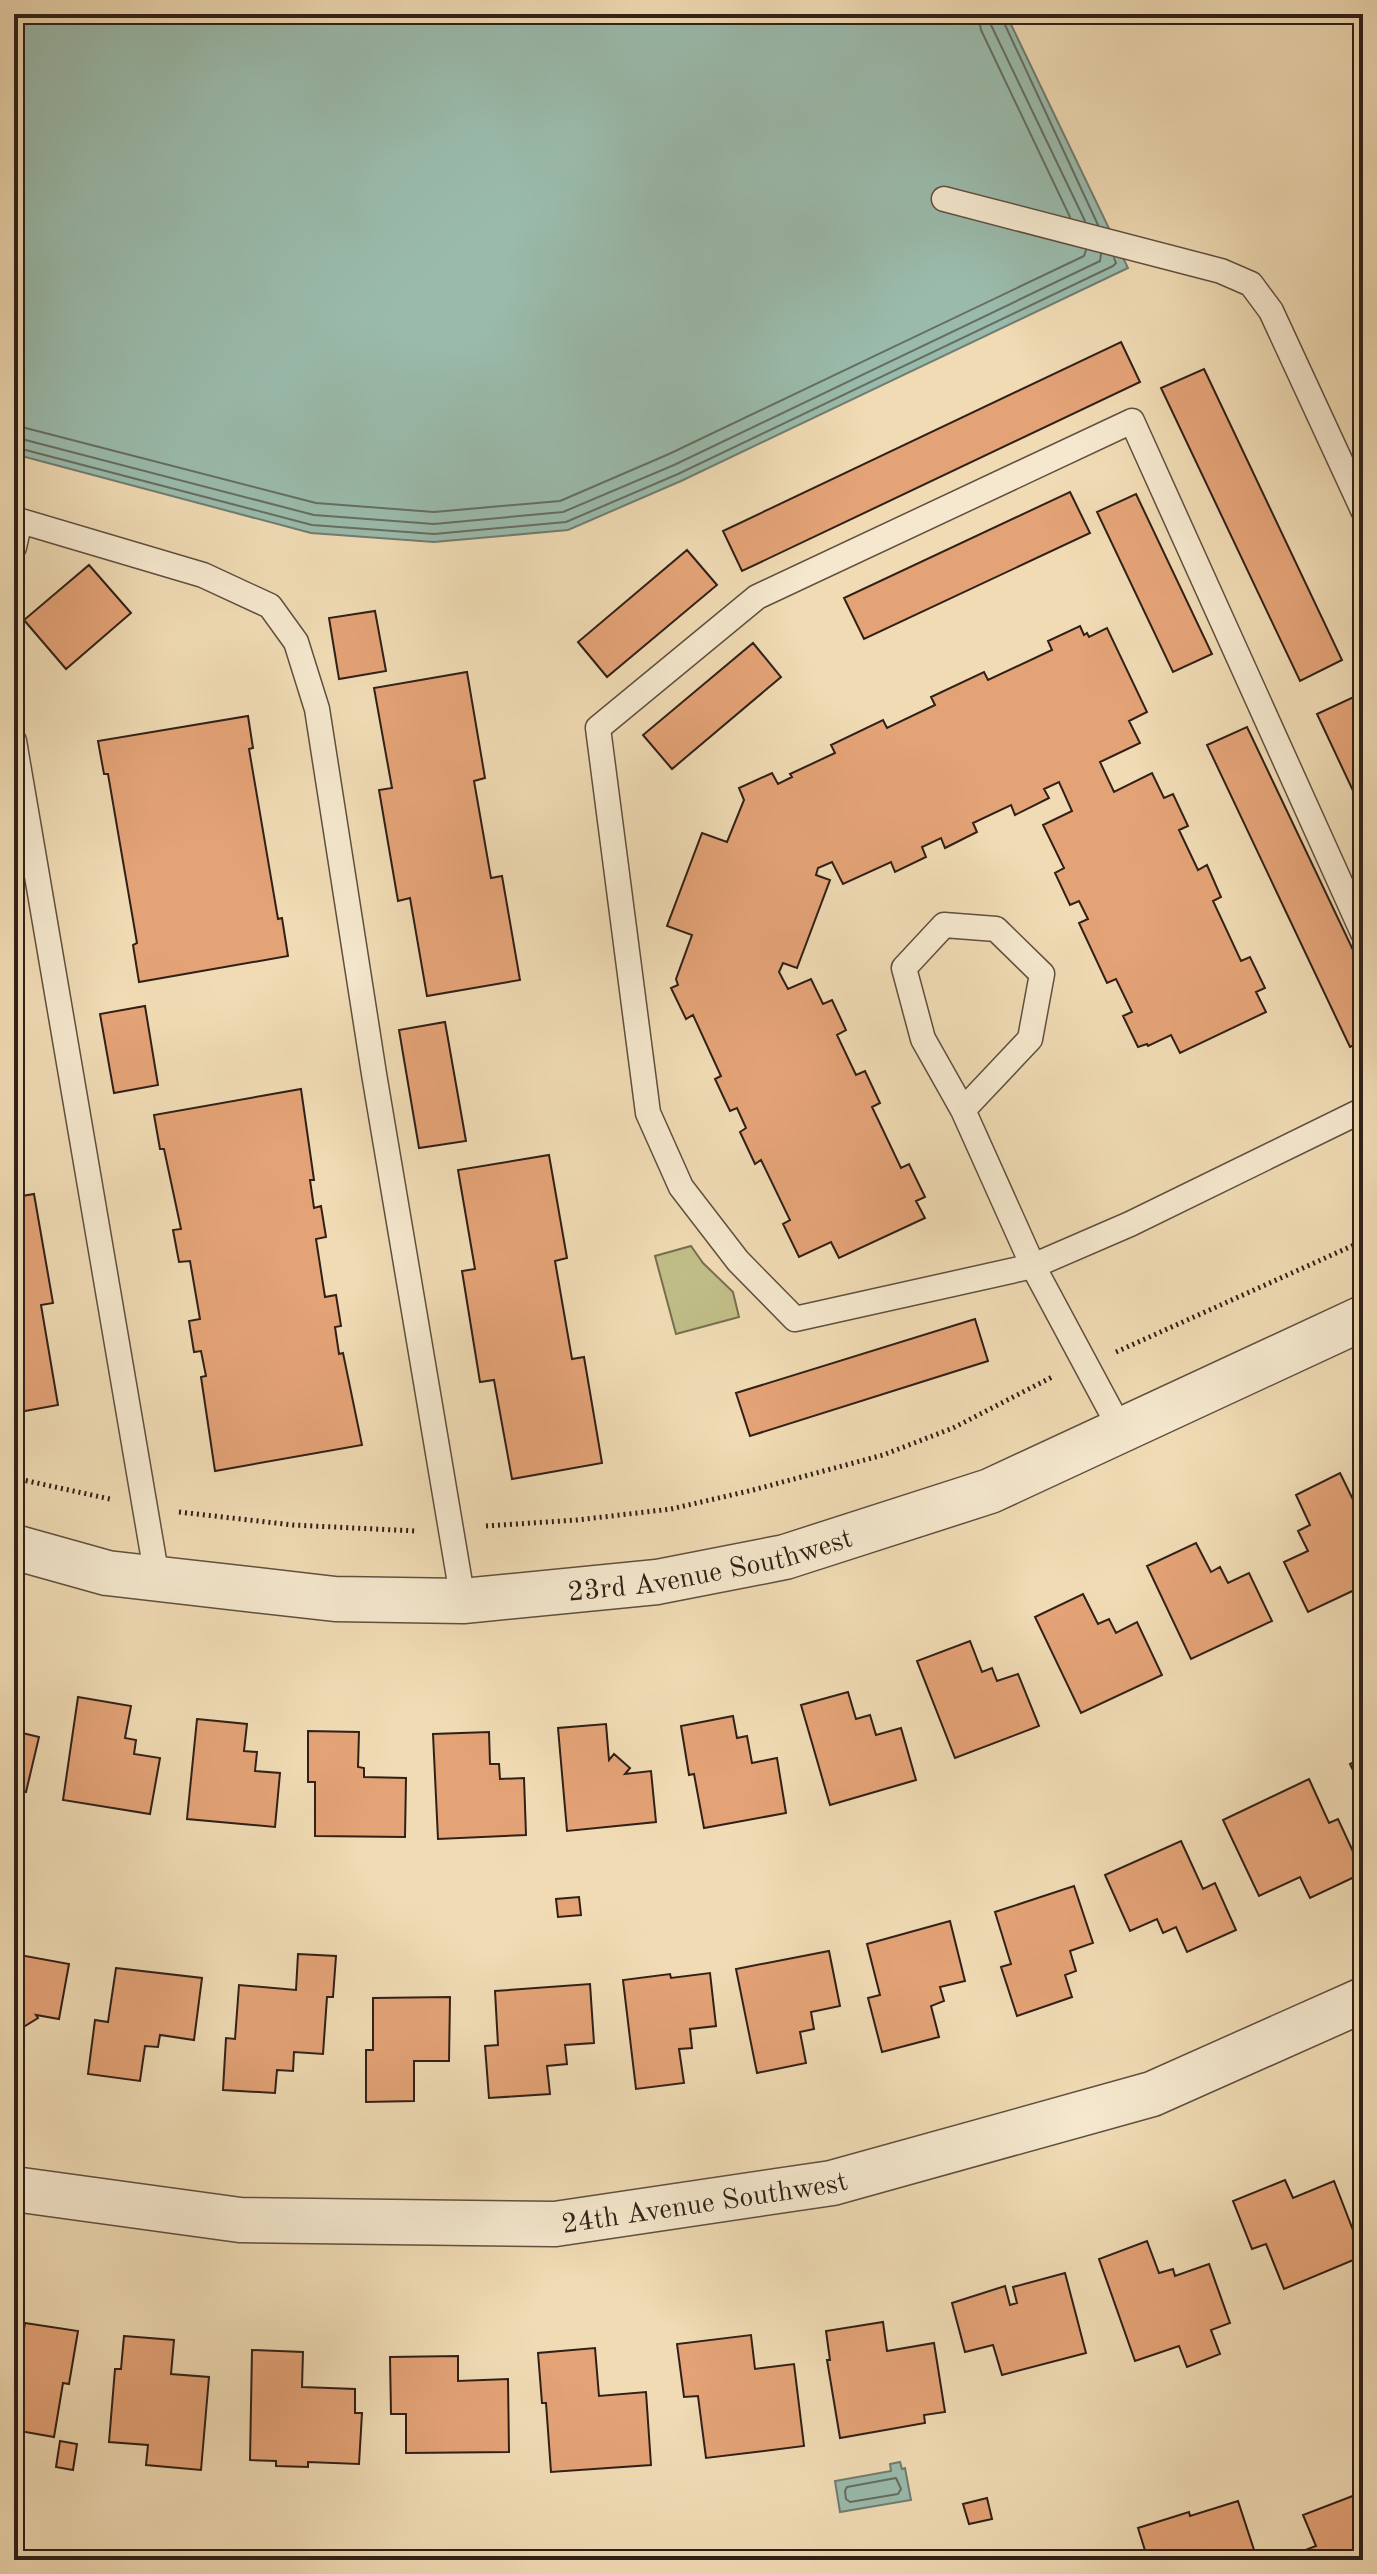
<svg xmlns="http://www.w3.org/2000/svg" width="1377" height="2574" font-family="'Old Standard TT',serif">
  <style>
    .green { fill: #c1be88; stroke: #786f50; stroke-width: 2 }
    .water { fill: #9abbac; stroke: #707d71; stroke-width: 2 }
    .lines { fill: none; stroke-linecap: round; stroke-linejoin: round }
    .shore { stroke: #656e62; stroke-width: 2 }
    .building { fill: #e4a377; stroke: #302018; stroke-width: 2 }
    .service-casing { stroke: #604f3f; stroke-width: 27 }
    .minor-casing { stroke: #604f3f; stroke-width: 47 }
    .tertiary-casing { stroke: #604f3f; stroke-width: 47 }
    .path { stroke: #302018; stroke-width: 5; stroke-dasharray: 2 4; stroke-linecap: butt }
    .service { stroke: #f5e8ce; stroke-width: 24 }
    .minor { stroke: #f5e8ce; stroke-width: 44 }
    .tertiary { stroke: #f5e8ce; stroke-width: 44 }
    .labels { text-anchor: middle; stroke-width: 6; stroke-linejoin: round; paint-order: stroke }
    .street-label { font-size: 28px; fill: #302018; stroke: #f5e8ce }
  </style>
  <rect width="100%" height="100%" fill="#f0dbb4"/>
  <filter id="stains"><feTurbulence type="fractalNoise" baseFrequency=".0025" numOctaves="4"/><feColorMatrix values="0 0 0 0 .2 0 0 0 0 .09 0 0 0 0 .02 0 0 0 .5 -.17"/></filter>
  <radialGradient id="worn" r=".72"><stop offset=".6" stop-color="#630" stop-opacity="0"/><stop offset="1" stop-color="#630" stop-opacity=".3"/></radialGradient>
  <path class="green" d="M691,1246L703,1263L733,1292L739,1317L676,1334L655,1256Z"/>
  <path class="water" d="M14,14H1006L1128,268L681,481L568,530L434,542L311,533L14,454Z
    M900,2462L902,2469L905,2468L911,2500L840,2512L835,2481L891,2471L890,2464Z"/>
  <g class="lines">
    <path class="shore" d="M978,14L981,30L1070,217
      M990,14L991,25L1085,221
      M1000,14L1098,225
      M14,425L316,503L434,512L560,501L669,454L1084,256L1086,250
      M14,437L314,515L434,524L563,512L674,465L1100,261L1101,254
      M14,447L312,525L434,534L566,522L678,474L1113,266L1116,263L1114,258
      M896,2478L901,2489L898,2494L850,2502L846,2499L845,2491L847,2487Z"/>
  </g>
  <path class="building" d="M1121,342L1140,382L742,571L723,531Z
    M1204,369L1342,660L1300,681L1161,388Z
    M1070,492L1090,533L864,639L844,598Z
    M1136,494L1212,654L1173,672L1097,512Z
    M687,550L717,585L607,677L578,642Z
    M89,565L131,613L66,669L24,620Z
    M375,611L386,671L339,679L329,618Z
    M1080,626L1084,635L1087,633L1089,637L1107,628L1147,712L1129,721L1140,743L1100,762L1114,792L1152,773L1164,798L1173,794L1188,826L1179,830L1198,870L1207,865L1221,897L1213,901L1241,961L1250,957L1265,988L1256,992L1266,1012L1180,1053L1171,1035L1148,1046L1147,1044L1138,1047L1123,1016L1132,1012L1116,979L1107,983L1079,923L1088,919L1079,901L1070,905L1055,873L1064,868L1043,825L1072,811L1059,782L1044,789L1049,798L1015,815L1011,805L973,823L977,832L945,848L941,838L922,847L926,857L895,872L891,862L843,884L832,862L818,868L816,875L830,880L797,968L783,963L779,972L788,989L811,979L823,1004L832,1000L846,1030L837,1035L856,1075L865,1071L880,1103L872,1107L901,1168L909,1164L925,1197L916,1201L925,1218L839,1258L831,1242L799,1257L783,1224L790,1220L761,1160L755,1164L740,1132L746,1128L737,1108L730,1111L715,1079L721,1076L693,1015L686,1019L671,988L678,985L676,979L692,935L667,926L702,833L727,842L744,800L739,788L772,773L778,784L792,777L790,774L835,753L831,745L883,720L887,728L935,705L931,697L984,672L988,680L1052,650L1048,641Z
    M753,643L781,677L672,769L643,735Z
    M467,672L485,778L474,781L491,878L502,876L520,980L427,996L410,898L398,901L379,790L392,788L374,688Z
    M1358,695L1363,706V812L1317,714Z
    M248,716L253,748L249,749L278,919L282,918L288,956L139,982L133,945L137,943L108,774H104L98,741Z
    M1247,727L1363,971V1041L1350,1047L1207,745Z
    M145,1006L158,1085L114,1093L100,1014Z
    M445,1022L466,1141L419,1148L399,1030Z
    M301,1089L314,1180H310L314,1208L321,1206L326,1237L316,1239L325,1297L336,1295L341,1326L335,1327L339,1354L343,1353L362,1445L215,1471L201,1377L206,1376L201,1351L194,1352L189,1321L200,1319L190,1261L179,1262L173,1230L181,1229L164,1149H160L154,1115Z
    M14,1148L22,1196L34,1194L53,1303L41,1305L58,1405L14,1413Z
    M549,1155L567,1258L555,1261L572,1359L584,1357L602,1463L512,1479L494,1380L480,1382L462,1271L475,1269L458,1170Z
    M975,1319L988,1361L750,1436L736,1393Z
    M1340,1473L1363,1520V1586L1308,1612L1284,1562L1308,1551L1298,1531L1310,1525L1296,1495Z
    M1196,1543L1211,1572L1220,1567L1228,1583L1249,1573L1272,1621L1191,1659L1147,1566Z
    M1083,1594L1098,1624L1109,1619L1116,1633L1137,1622L1162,1675L1081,1713L1035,1617Z
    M970,1641L982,1672L992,1668L997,1681L1018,1674L1039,1726L955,1758L917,1661Z
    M848,1692L856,1719L870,1715L876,1735L901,1728L916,1780L830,1805L801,1705Z
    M78,1697L131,1706L125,1738L136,1740L134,1754L160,1758L150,1814L63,1800Z
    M733,1716L737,1738L747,1736L752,1763L777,1758L786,1813L704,1828L694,1774L689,1775L681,1726Z
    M197,1719L247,1724L244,1751L257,1752L255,1771L280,1773L275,1827L187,1819Z
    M606,1724L609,1760L614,1754L630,1768L625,1774L651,1771L656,1822L567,1831L558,1728Z
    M14,1731L39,1737L26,1792L14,1789Z
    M308,1731L359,1732L358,1767L364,1768V1777L406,1778L405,1837L315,1836V1782H308Z
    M489,1732L490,1764H499L500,1779L524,1778L526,1835L438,1839L433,1734Z
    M1363,1758V1791L1350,1764Z
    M1309,1779L1329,1823L1338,1819L1363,1873L1310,1898L1300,1877L1259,1896L1223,1820Z
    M1181,1841L1203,1889L1215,1883L1236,1930L1187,1952L1176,1927L1163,1933L1157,1919L1130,1931L1105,1875Z
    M1074,1886L1093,1943L1070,1951L1076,1971L1065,1975L1072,1997L1017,2016L1001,1967L1011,1964L995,1912Z
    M579,1897L581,1915L558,1917L556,1899Z
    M950,1921L965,1981L940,1987L944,2001L931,2006L939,2037L882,2052L868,1998L880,1995L867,1944Z
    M14,1951V1954L69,1964L59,2019L36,2015L38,2018L17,2031L15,2026L14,2031Z
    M829,1951L840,2006L811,2012L814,2029L800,2032L806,2063L757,2073L736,1969Z
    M298,1954L336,1956L333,1997H327L323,2054L294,2052L293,2071L277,2070L275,2093L223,2090L226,2038L235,2039L239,1985L296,1990Z
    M116,1968L202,1978L194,2040L160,2035L158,2047L145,2046L140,2081L88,2074L95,2020L108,2022Z
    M710,1973L716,2026L690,2029L692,2048L679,2049L684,2083L636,2089L623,1980L670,1974L671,1978Z
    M590,1984L594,2043L565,2045L567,2064L547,2066L550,2094L489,2098L485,2046L498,2045L495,1991Z
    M450,1997L449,2061H414V2101L366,2102V2050H373V1998Z
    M1285,2180L1293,2198L1334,2181L1363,2256L1284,2289L1266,2244L1252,2249L1233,2201Z
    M1147,2241L1159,2273L1173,2269L1175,2276L1209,2264L1230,2323L1211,2330L1220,2354L1187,2367L1179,2346L1135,2361L1099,2259Z
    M1065,2273L1086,2353L1002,2375L993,2345L965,2352L952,2303L1005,2286L1010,2305L1017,2303L1013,2287Z
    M883,2322L887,2351L934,2343L945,2412L924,2415L925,2423L840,2438L827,2360H830L826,2331Z
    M25,2323L78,2331L69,2384L63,2383L54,2437L14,2430V2345L21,2346Z
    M751,2335L755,2369L794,2364L804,2446L706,2458L698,2396L684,2397L677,2344Z
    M124,2336L174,2340L171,2374L209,2377L201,2470L146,2465L148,2445L109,2442L115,2369H121Z
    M595,2348L599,2396L646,2392L651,2465L551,2472L546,2403H542L538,2353Z
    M252,2350L303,2352L302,2387L355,2389V2413H362L359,2464L308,2462V2467L276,2466V2461L250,2460Z
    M458,2356V2381L508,2379L509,2452L406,2453V2414H391L390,2357Z
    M60,2441L77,2444L73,2470L56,2467Z
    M1363,2492V2560H1294L1292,2555L1316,2546L1303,2515Z
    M987,2498L992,2519L969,2524L963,2504Z
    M1238,2501L1257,2559L1148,2560L1138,2528L1189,2512L1190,2516Z"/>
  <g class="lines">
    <defs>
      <path id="service" d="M944,199L1221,271L1251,284L1271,311L1363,510
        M14,519L203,575L270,606L296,642L317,709L374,1074L463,1601
        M14,547L20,521
        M14,741L157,1578
        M944,925L996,929L1042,974L1030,1039L963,1110L923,1039L904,968Z
        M1363,933L1132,421L757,597L598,728L648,1113L681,1187L738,1261L795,1319L1033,1266L1130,1224L1363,1110
        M963,1110L1033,1266L1122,1432"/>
      <g id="minor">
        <path id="s1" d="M14,2189L240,2220L555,2224L832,2183L1152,2094L1363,2000"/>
      </g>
      <g id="tertiary">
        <path id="s2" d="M14,1547L107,1573L335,1599L463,1601L657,1582L785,1557L990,1491L1363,1318"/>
      </g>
    </defs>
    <use href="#service" class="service-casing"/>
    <use href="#minor" class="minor-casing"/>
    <use href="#tertiary" class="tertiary-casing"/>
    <path class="path" d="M1116,1352L1363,1241
      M14,1478L110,1499
      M179,1512L293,1525L416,1531
      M486,1526L577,1520L671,1509L753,1490L883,1455L953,1428L1054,1376"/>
    <use href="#service" class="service"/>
    <use href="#minor" class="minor"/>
    <use href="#tertiary" class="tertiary"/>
  </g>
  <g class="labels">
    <g class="street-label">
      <text dy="10" stroke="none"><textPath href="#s2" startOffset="704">23rd Avenue Southwest</textPath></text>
      <text dy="10" stroke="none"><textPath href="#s1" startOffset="694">24th Avenue Southwest</textPath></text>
    </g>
  </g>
  <rect width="1377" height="2574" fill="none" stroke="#f0dbb4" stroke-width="48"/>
  <rect x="16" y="16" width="1345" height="2542" fill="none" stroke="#302018" stroke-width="4"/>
  <rect x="24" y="24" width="1329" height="2526" fill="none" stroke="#302018" stroke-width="2"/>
  <rect width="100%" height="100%" filter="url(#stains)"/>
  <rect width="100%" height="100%" fill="url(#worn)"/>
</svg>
